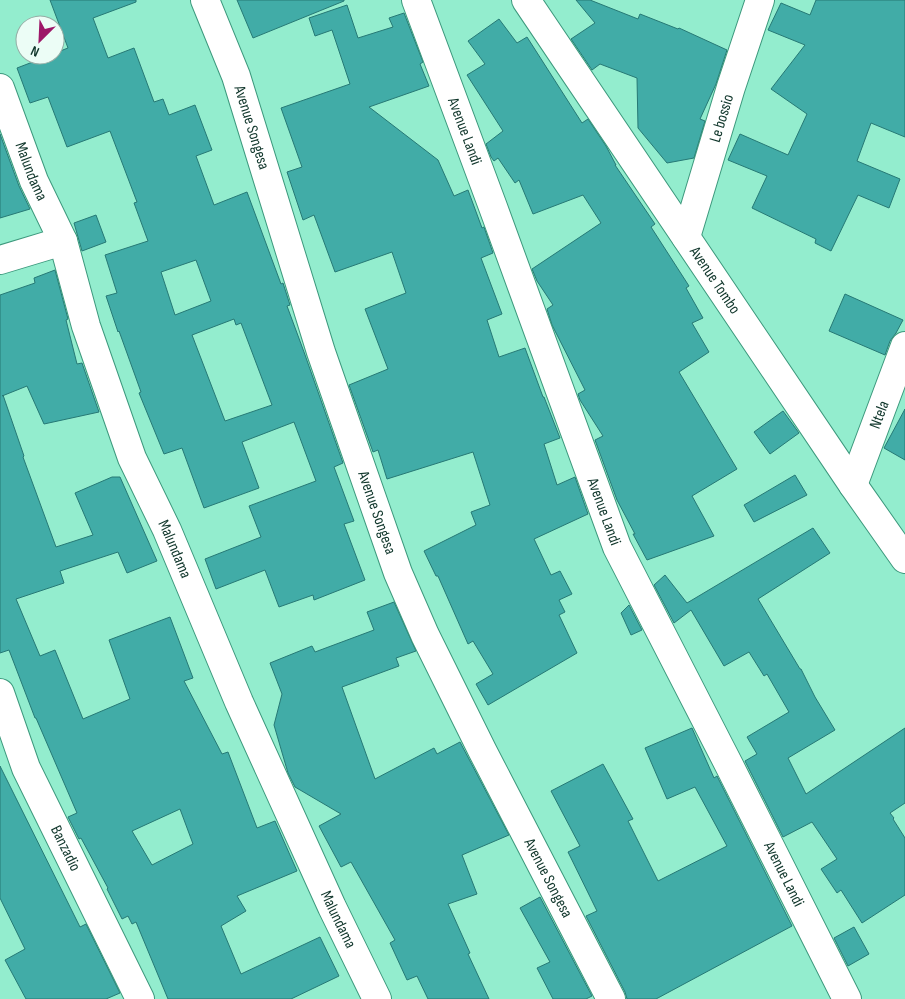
<svg xmlns="http://www.w3.org/2000/svg" width="905" height="999" viewBox="0 0 905 999" font-family="'Sofia Sans Condensed',sans-serif">
<rect width="100%" height="100%" fill="#93edce"/>
<g fill="#41aca7" stroke="#267975" fill-rule="evenodd">
<path d="M50 0H136V2L93 18 108 58 134 48 154 102 163 99 169 115 195 105 212 150 196 156 214 205 247 192 281 284 283 283 290 305 287 306 304 352 343 463 334 467 354 521 344 524 365 580 314 600 313 595 279 607 265 570 216 589 205 559 261 537 249 506 316 481 294 422 242 442 259 488 204 508 182 448 164 454 139 393 141 392 119 331 118 332 106 296 117 293 105 255 148 241 134 203 137 202 110 131 67 147 48 97 30 103 17 68 51 55H55V53L68 48ZM196 260 211 301 175 315 161 272ZM234 319 236 325 241 323 272 405 225 421 192 335Z"/>
<path d="M237 0H344V1L253 38Z"/>
<path d="M576 0H590L638 19 640 14 678 29 679 28 727 50 716 84 700 119 705 121 694 158 667 163 638 128 637 78 600 64 592 70 571 39 595 23Z"/>
<path d="M816 0H905V137L871 123 857 161 900 179 889 208 858 195 831 251 815 243 816 239 752 208 767 176 728 160 740 134 788 155 807 114 771 89 805 45 768 30 781 3 810 15Z"/>
<path d="M347 5 358 38 393 27 389 18 404 13 423 62 420 64 429 86 369 107 438 160 454 196 468 190 482 228 484 227 493 253 481 258 502 314 487 320 499 357 525 348 543 397H544L560 438 544 444 557 485 575 477 588 514 534 539 551 575 560 571 572 594 559 600 565 612 559 615 577 653 488 705 476 684 493 674 473 641 468 644 438 576H436L424 551 476 525 471 512 490 505 473 452 387 479 378 450 373 452 349 385 388 369 365 309 406 293 392 252 335 272 314 215 303 220 287 172 302 167 281 108 350 84 332 30 315 36 309 18Z"/>
<path d="M499 19 517 43 527 37 582 123 588 119 606 146 616 165H615L655 224 651 227 689 286 686 288 703 318 692 323 709 352 679 372 737 469 692 496 714 536 647 560 633 534H635L617 500 595 440 603 436 580 400 578 394 585 390 552 325 547 309 553 305 537 281 532 269 601 223 583 195 533 214 519 180 515 183 498 158 494 161 491 157 486 144 503 131 467 75 485 64 468 41Z"/>
<path d="M0 134 19 186 30 209 0 218Z"/>
<path d="M96 215 106 242 82 251 74 223Z"/>
<path d="M55 270 68 319 66 320 77 364 82 363 99 412 44 424 27 386 2 396 3 395 24 456 23 457 56 547 93 535 75 493 112 477H120L157 561 127 573 118 552 60 571 64 583 16 599 40 656 55 650 83 719 130 699 109 640 170 617 193 678 184 681 222 754 228 752 257 828 275 821 297 871 237 896 246 911 221 926 241 974 320 937 339 976 291 999H168L136 922 132 924 128 916 122 919 107 889 108 888 81 838 79 839 68 817 77 813 36 718H35L9 650 0 653V295L35 283 34 278ZM180 809 193 844 152 865 132 831Z"/>
<path d="M845 294 903 320 896 333 890 341 885 355 829 331Z"/>
<path d="M905 409V460L884 448Z"/>
<path d="M783 411 799 433 770 454 754 432Z"/>
<path d="M795 475 807 495 754 522 744 505Z"/>
<path d="M813 528 830 553 758 599 800 669H801L815 697 835 730 788 758 806 794 905 728V803L890 813 894 818 893 819 905 838V895L862 923 841 890 837 893 821 869 837 859 812 822 783 837 745 761 757 754 747 737 789 712 767 674 764 676 749 652 724 666 691 610 674 623 654 585 665 575 687 603Z"/>
<path d="M394 602 416 651 396 658 399 666 342 687 375 779 434 748 437 754 460 742 509 835 462 855 477 894 448 904 470 953 468 954 489 999H428L417 976 407 980 390 943 395 940 351 862 341 867 319 826 341 814 295 787 288 773 274 725 282 694 270 663 312 646 315 652 374 630 367 612Z"/>
<path d="M629 605 642 630 631 635 621 613Z"/>
<path d="M692 728 714 778 717 776 792 926 656 999H627L625 992 586 916 597 911 568 852 580 846 551 791 603 764 633 819 628 821 658 881 727 846 695 787 667 799 645 748Z"/>
<path d="M0 766 80 927 86 924 120 993 106 999H26L5 960 25 949 0 898Z"/>
<path d="M540 897 592 996 586 999H553L537 968 550 962 520 908Z"/>
<path d="M854 927 869 954 848 966 834 938Z"/>
</g>
<g fill="none" stroke-linecap="round" stroke-linejoin="round">
<defs>
<g id="street">
<path id="s1" d="M205 0 236 76 321 352 398 573 425 635 482 750 611 999"/>
<path id="s2" d="M416 0 493 207 617 547 730 767 847 999"/>
<path id="s3" d="M526 0 853 485 905 559"/>
<path id="s4" d="M0 88 34 181 63 241 86 326 132 458 167 530 239 702 332 907 377 999"/>
<path id="s5" d="M686 237 731 87 760 0"/>
<path d="M0 260 63 241"/>
<path id="s6" d="M853 485 905 346"/>
<path id="s7" d="M0 693 26 768 140 999"/>
</g>
</defs>
<use href="#street" stroke="#3d997d" stroke-width="30"/>
<use href="#street" stroke="#fff" stroke-width="28"/>
</g>
<g text-anchor="middle" dominant-baseline="central" stroke-width="5" stroke-linejoin="round" paint-order="stroke">
<g font-size="16" fill="#10362b" stroke="#ecfdf6">
<text stroke="none"><textPath href="#s5" startOffset="124">Le bossio</textPath></text>
<text stroke="none"><textPath href="#s1" startOffset="136">Avenue Songesa</textPath></text>
<text stroke="none"><textPath href="#s2" startOffset="140">Avenue Landi</textPath></text>
<text stroke="none"><textPath href="#s4" startOffset="89">Malundama</textPath></text>
<text stroke="none"><textPath href="#s3" startOffset="338">Avenue Tombo</textPath></text>
<text stroke="none"><textPath href="#s6" startOffset="75">Ntela</textPath></text>
<text stroke="none"><textPath href="#s2" startOffset="545">Avenue Landi</textPath></text>
<text stroke="none"><textPath href="#s1" startOffset="541">Avenue Songesa</textPath></text>
<text stroke="none"><textPath href="#s4" startOffset="494">Malundama</textPath></text>
<text stroke="none"><textPath href="#s7" startOffset="169">Banzadio</textPath></text>
<text stroke="none"><textPath href="#s2" startOffset="950">Avenue Landi</textPath></text>
<text stroke="none"><textPath href="#s1" startOffset="945">Avenue Songesa</textPath></text>
<text stroke="none"><textPath href="#s4" startOffset="899">Malundama</textPath></text>
</g>
</g>
<g transform="translate(40 40) rotate(204)"><circle r="24" fill="#ecfdf6" stroke="#94ada5"/>
<path d="M0-4L9 19L0 12L-9 19Z" fill="#9d1768"/>
<text y="-8" font-size="14" font-weight="bold" text-anchor="middle" fill="#10362b">N</text>
</g>
</svg>
